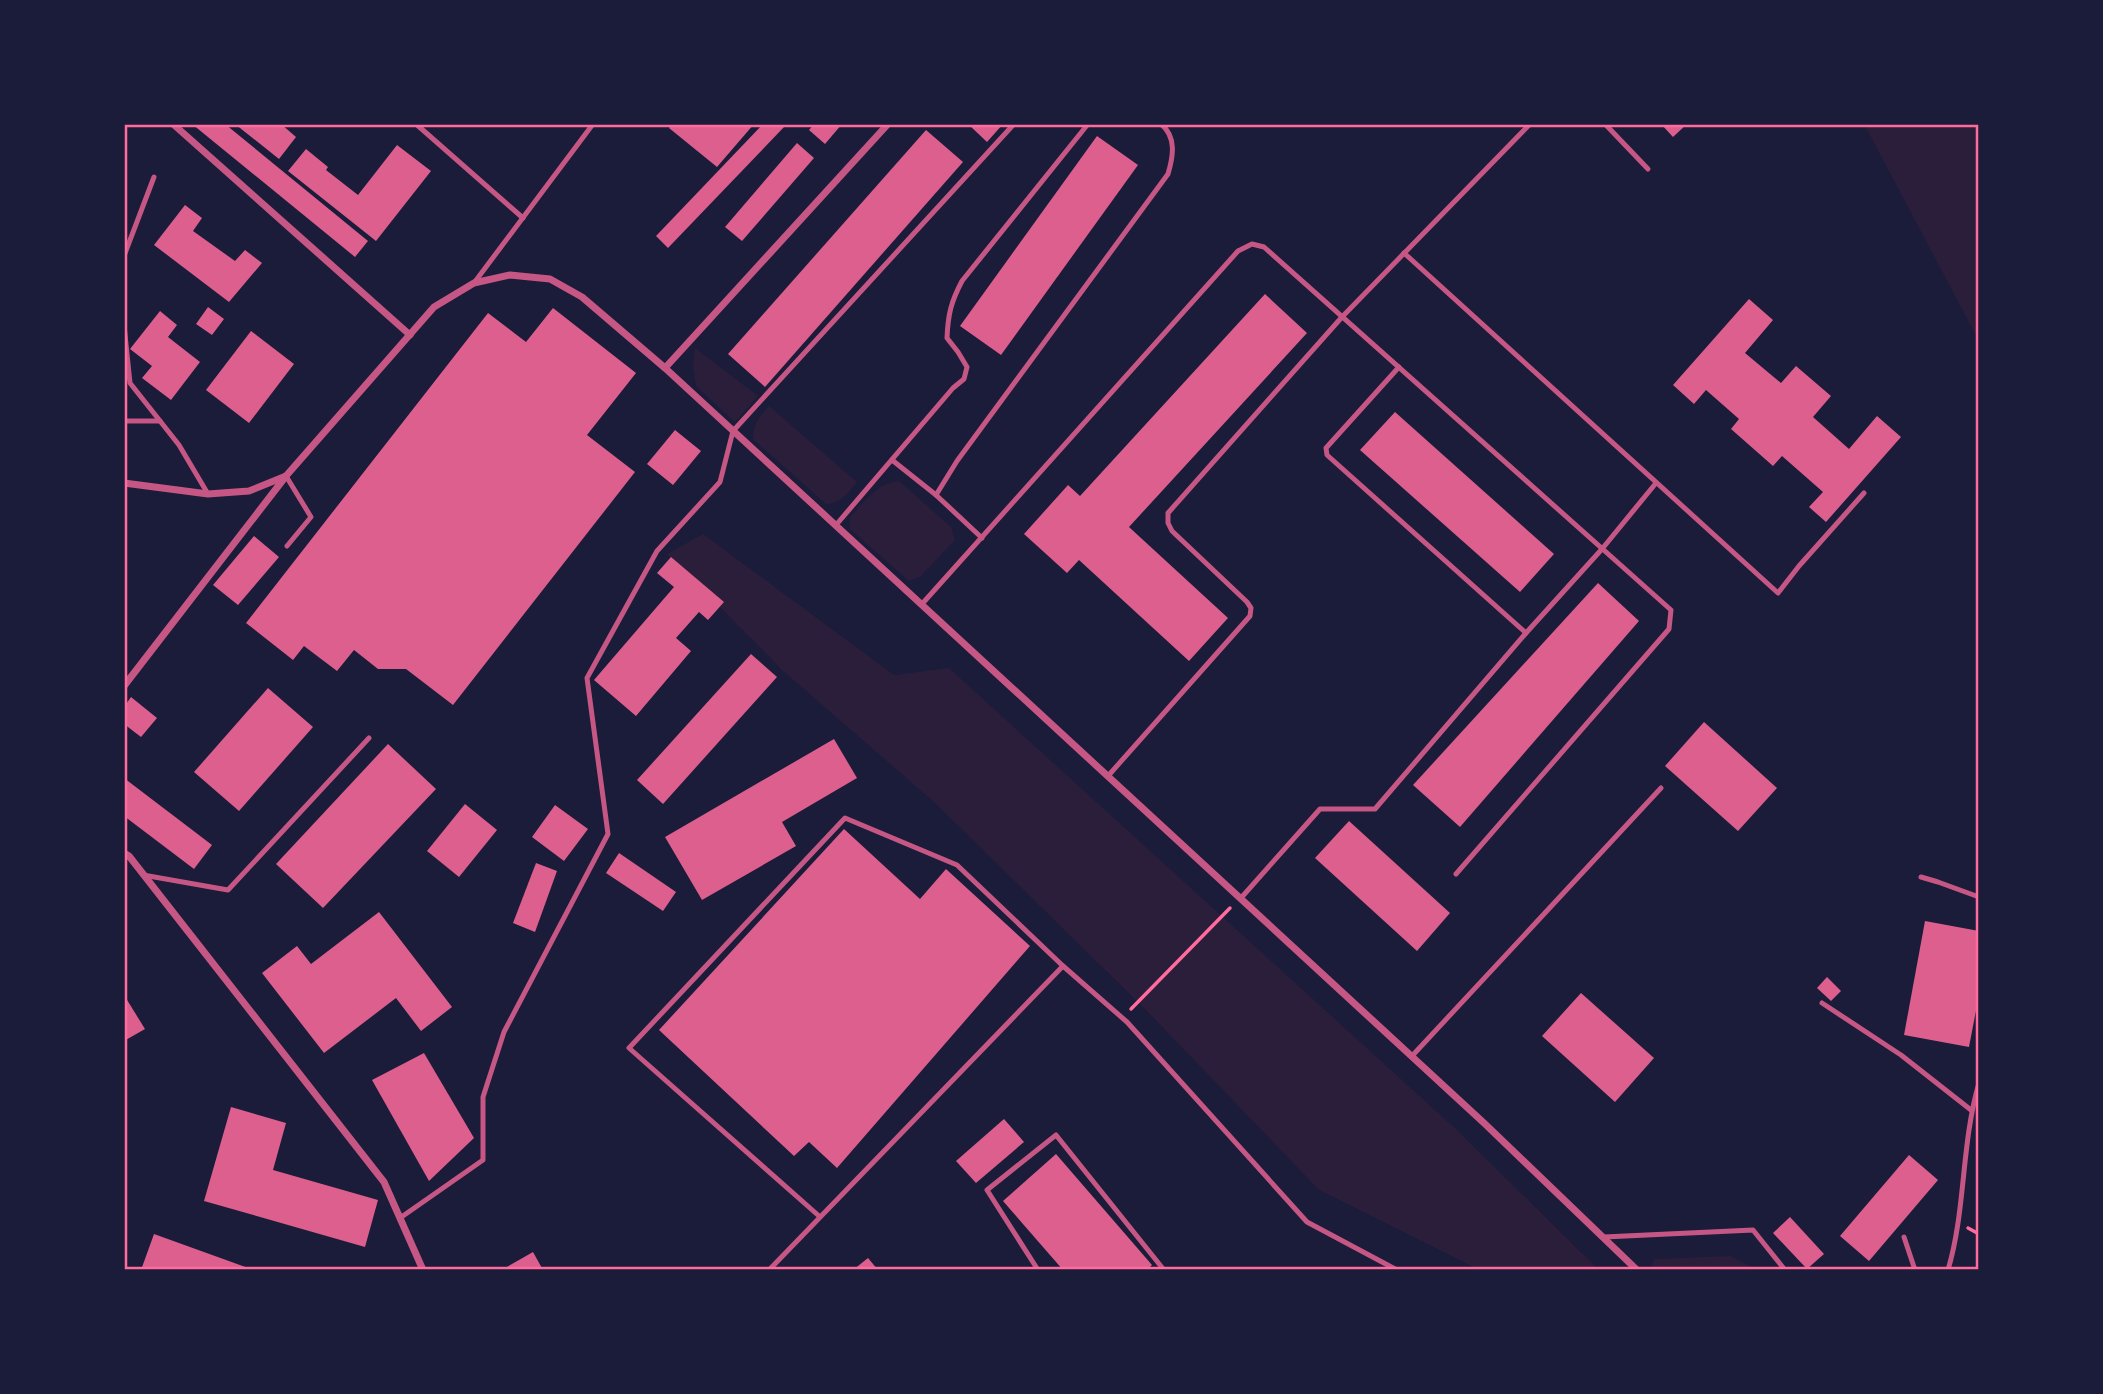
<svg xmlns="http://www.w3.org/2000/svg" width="2103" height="1394" viewBox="0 0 2103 1394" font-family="Overpass,sans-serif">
<rect width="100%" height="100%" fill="#1b1b3a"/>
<g fill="#2a1e3b">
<path d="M1864 124H1979V341Z"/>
<path d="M695 348 758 396 735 422 696 386 693 366Z"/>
<path d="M769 406 857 482C848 493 842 503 826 504L753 439C753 424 759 417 769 406Z"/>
<path d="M899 481 951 527 955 540 920 577 909 581 850 529V517C864 502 877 483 899 481Z"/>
<path d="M703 534 894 675 949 668 1457 1130 1599 1270H1480L1319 1190 1145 1009 934 802 783 671 667 554Z"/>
<path d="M1731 1256 1750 1266 1752 1270H1654L1651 1267 1654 1259Z"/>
</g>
<g fill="#dd5f8e">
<path d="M192 124H225L368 241 355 257Z"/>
<path d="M235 124H281L296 137 279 159Z"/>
<path d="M672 124H754L717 167 669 128Z"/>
<path d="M763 124H783L785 126 668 248 656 236Z"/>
<path d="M814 124H842L825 144 809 130Z"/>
<path d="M968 124H1003L987 142Z"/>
<path d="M1661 124H1687L1673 137Z"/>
<path d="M926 130 963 162 765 387 728 354Z"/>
<path d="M1097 136 1138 165 1001 355 960 326Z"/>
<path d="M797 143 814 158 742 241 725 227Z"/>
<path d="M397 145 431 171 376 241 288 171 306 149 328 167 326 170 358 195Z"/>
<path d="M185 205 202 218 193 231 235 261 245 250 262 263 229 302 154 245Z"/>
<path d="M1265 294 1307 333 1129 527 1228 618 1189 661 1079 560 1067 573 1024 534 1068 485 1080 496Z"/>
<path d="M1749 299 1773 320 1745 353 1781 383 1796 366 1831 396 1813 417 1849 449 1877 416 1901 437 1826 522 1809 507 1823 492 1782 456 1773 466 1731 429 1739 419 1706 390 1694 404 1673 385Z"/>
<path d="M208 307 224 319 212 335 196 324Z"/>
<path d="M553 308 636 373 587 435 635 472 453 705 406 669H378L354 650 337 671 304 646 293 660 246 623 488 313 526 342Z"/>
<path d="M160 311 177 325 168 337 200 362 171 400 142 378 152 366 130 349Z"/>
<path d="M251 331 294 364 249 423 206 390Z"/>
<path d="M1395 412 1554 554 1520 592 1360 450Z"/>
<path d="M675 430 701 451 673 485 647 464Z"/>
<path d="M254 536 279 557 238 605 213 585Z"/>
<path d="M671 557 724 602 708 620 699 612 676 638 691 651 636 716 594 680 674 587 657 573Z"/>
<path d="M1598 583 1639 621 1460 827 1413 785Z"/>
<path d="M751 654 777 677 663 804 637 780Z"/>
<path d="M268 688 313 727 239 811 194 772Z"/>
<path d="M131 697 157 718 141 737 124 724V707Z"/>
<path d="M1704 722 1777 788 1738 831 1665 766Z"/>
<path d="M834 739 857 778 782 822 796 846 702 900 665 837Z"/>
<path d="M388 744 436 789 323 908 276 864Z"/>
<path d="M124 778 212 845 194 869 124 816Z"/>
<path d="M465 804 497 830 459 877 427 851Z"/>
<path d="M555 805 588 829 564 861 532 837Z"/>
<path d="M1349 821 1450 913 1417 951 1315 858Z"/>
<path d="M844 829 920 899 946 869 1030 946 837 1168 809 1142 794 1156 659 1030Z"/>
<path d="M619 853 676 892 663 911 606 873Z"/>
<path d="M536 863 557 871 535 932 513 923Z"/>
<path d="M379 912 452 1007 421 1031 396 998 324 1053 262 973 297 946 311 964Z"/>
<path d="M1925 921 1979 931V995L1969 1047 1904 1035Z"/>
<path d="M1827 977 1841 991 1831 1001 1817 988Z"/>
<path d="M1581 993 1654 1058 1615 1102 1542 1036Z"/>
<path d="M124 995 145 1029 124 1041Z"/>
<path d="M424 1053 474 1138 429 1181 372 1080Z"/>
<path d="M231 1107 286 1123 273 1170 378 1200 365 1247 204 1201Z"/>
<path d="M1004 1119 1024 1142 976 1183 956 1161Z"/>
<path d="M1056 1154 1152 1265 1147 1270H1063L1003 1201Z"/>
<path d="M1909 1155 1938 1180 1869 1261 1840 1236Z"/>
<path d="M1790 1217 1824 1254 1807 1269 1773 1233Z"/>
<path d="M154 1234 251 1269V1270H141Z"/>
<path d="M533 1252 543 1270H506L505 1268Z"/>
<path d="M868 1258 878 1270H853Z"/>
</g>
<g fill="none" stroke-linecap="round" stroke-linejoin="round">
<g stroke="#ff6b9d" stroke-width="3.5">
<path d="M1131 1009 1230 908"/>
<path d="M1968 1228 1979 1234"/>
</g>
<g stroke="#c65784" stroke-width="5">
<path d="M416 124 523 218"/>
<path d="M1605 124 1648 169"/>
<path d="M1404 253 1778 593 1799 566 1864 493"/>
<path d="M124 256 154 177"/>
<path d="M474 283 593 124"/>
<path d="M124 325 130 383 179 445 208 494"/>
<path d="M1399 367 1326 448 1327 455 1526 633"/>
<path d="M124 421H160"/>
<path d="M892 460 936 495 982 538"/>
<path d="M286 476 311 517 287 546"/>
<path d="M936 495 957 461 1168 174C1173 157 1177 137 1161 124"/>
<path d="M836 525 953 388 964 379 967 367 958 352 947 338C948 314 951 302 962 281L1088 124"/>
<path d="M922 604 1238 251 1252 244 1264 247 1671 610 1669 629 1456 874"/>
<path d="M1108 776 1250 616 1251 608 1247 602 1172 531 1168 523V513L1342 317 1530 124"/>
<path d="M143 875 228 890 369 738"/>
<path d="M1921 877 1938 882 1979 897"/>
<path d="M1241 898 1320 809H1375L1526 633 1602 549 1656 483"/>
<path d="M1822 1003 1901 1055 1971 1110"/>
<path d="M1412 1056 1661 788"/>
<path d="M819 1216 629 1048 845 818 957 865 1063 966"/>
<path d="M400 1218 483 1160V1097L504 1032 608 834 587 678 657 551 720 482 733 431 1014 124"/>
<path d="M1604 1237 1753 1230 1785 1270"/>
<path d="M1904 1237 1915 1270"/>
<path d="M769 1270 1063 966 1127 1022 1307 1222 1397 1270"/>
<path d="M1038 1270 987 1190 1056 1135 1164 1270"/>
<path d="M1948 1270C1966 1209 1961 1144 1979 1083"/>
</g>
<g stroke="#c65784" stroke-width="7">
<path d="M173 124 410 335"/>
<path d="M665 368 888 124"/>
<path d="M124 483 208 494 249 491 286 476"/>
<path d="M124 686 286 476 434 307 474 283 510 275 550 279 582 297 665 368 1484 1123 1637 1270"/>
<path d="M124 853 129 856 384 1182 423 1270"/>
</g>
</g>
<rect width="2103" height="1394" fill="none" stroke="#1b1b3a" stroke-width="252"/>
<rect x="126" y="126" width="1851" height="1142" fill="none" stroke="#ff6b9d" stroke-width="2.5"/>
</svg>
